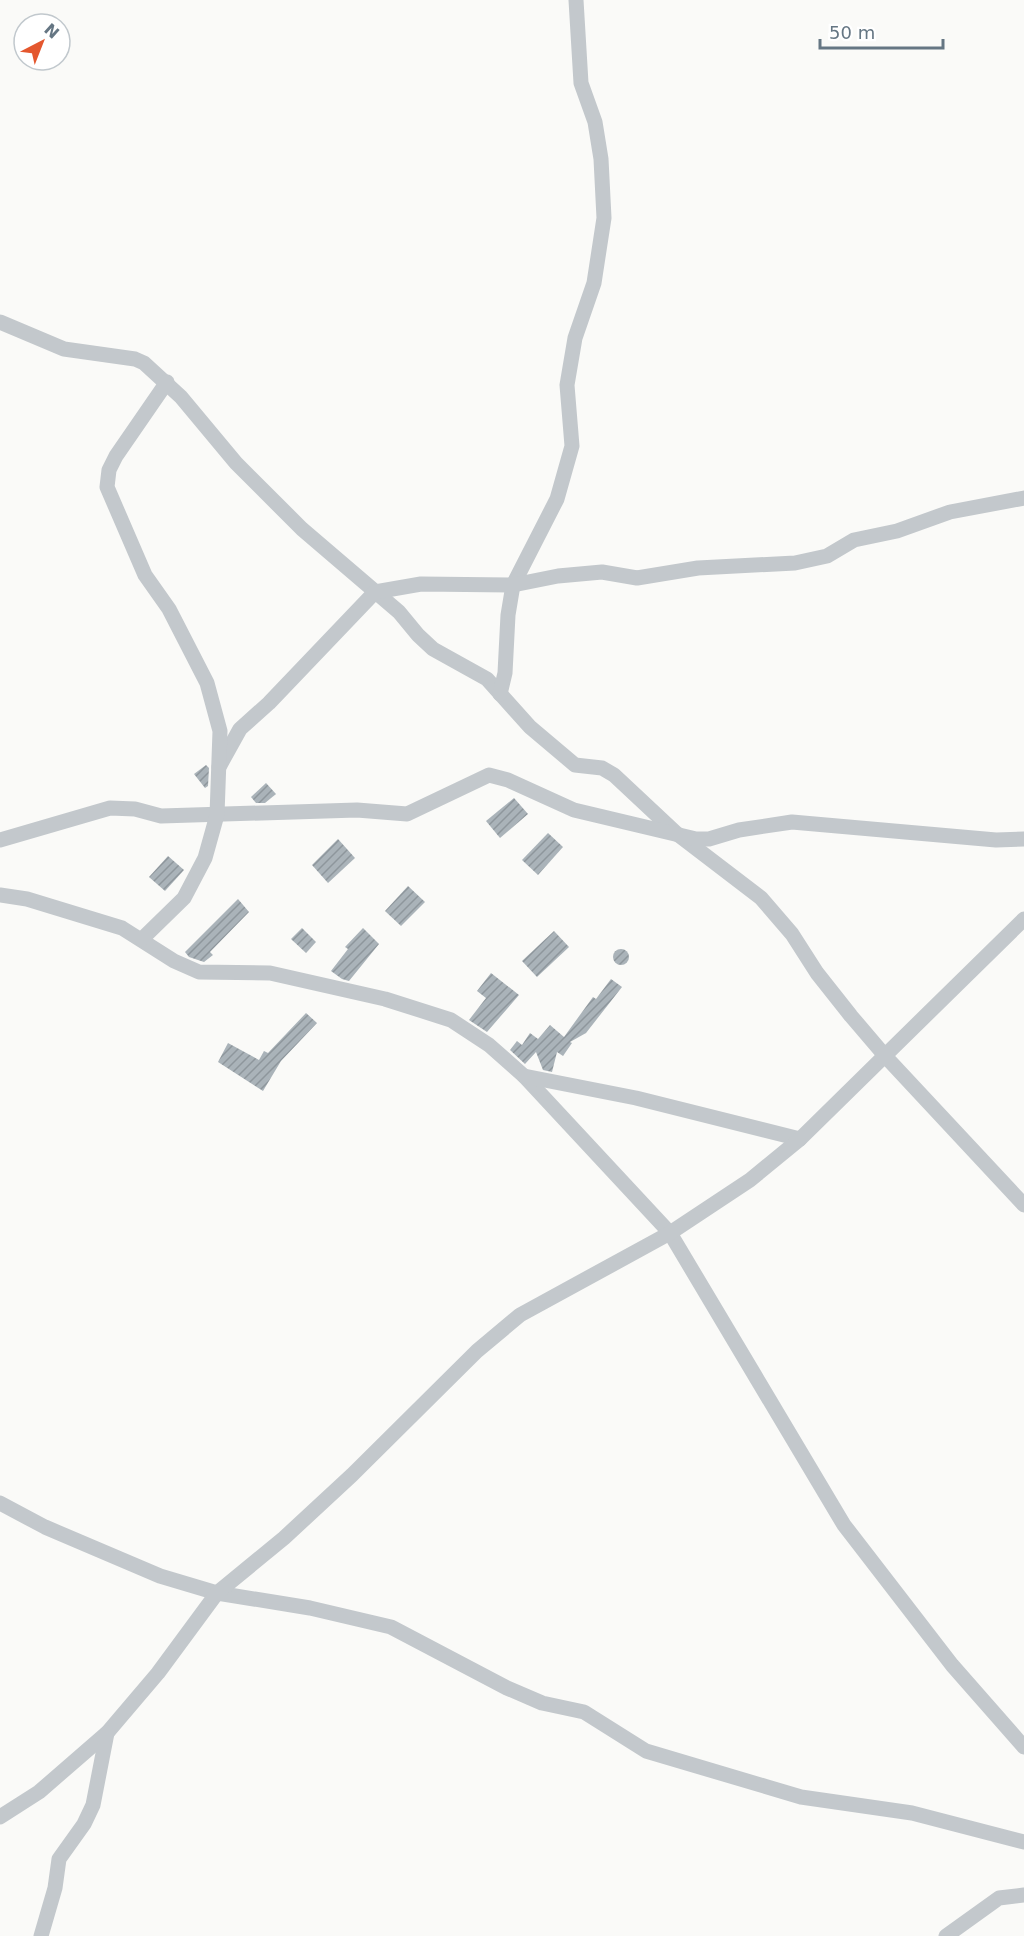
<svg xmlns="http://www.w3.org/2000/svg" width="1024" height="1936" viewBox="0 0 1024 1936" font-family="'DejaVu Sans',sans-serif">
<defs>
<pattern id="building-hatch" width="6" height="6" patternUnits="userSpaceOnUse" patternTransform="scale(1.5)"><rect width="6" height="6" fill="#aab3b9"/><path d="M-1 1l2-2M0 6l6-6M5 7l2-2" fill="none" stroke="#8e969c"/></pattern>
</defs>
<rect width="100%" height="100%" fill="#fafaf8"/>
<g fill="url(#building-hatch)">
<path d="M206 765 209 768 208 786 205 788 194 774Z"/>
<path d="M266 783 276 794 265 803H256L251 797Z"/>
<path d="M514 798 528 814 500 838 486 821Z"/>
<path d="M548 833 563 847 538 875 522 860Z"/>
<path d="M338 839 355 858 328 883 312 865Z"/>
<path d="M168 856 184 870 165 891 149 877Z"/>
<path d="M408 886 425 902 401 926 385 911Z"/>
<path d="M238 899 249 912 210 952 213 955 204 962 189 957 185 952Z"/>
<path d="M302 928 316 942 306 953 291 939Z"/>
<path d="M363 928 379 944 349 981 342 979 331 971 348 949 345 947Z"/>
<path d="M554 931 569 947 537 977 522 961Z"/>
<circle cx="621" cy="957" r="8"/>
<path d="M491 973 519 995 487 1032 469 1020 486 998 477 991Z"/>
<path d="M611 979 622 987 586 1033 570 1042 572 1043 563 1056 557 1052 552 1072 543 1070 536 1052 525 1064 510 1050 517 1041 522 1045 530 1033 538 1039 550 1025 564 1037 593 997 596 999Z"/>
<path d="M306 1013 317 1023 281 1061 263 1091 218 1062 228 1043 259 1060 264 1051 268 1053Z"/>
</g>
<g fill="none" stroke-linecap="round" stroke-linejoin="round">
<g stroke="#c3c8cc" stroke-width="15">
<path d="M0 322 64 349 135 359 144 363 181 397 236 463 302 529 399 612 418 635 433 649 487 679 530 727 575 765 602 768 614 775 676 833 761 898 792 934 817 973 851 1016 886 1057 1024 1205"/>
<path d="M500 694 505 673 508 615 513 585 557 499 572 446 567 385 575 338 594 283 604 218 601 159 595 122 581 83 576 0"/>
<path d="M219 767 240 729 269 703 375 592 421 584 513 585 558 576 602 572 637 578 698 568 795 563 827 556 854 540 897 531 950 512 1024 498"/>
<path d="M0 840 110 808 135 809 161 816 357 810 407 814 489 775 508 780 574 810 696 839H709L739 830 792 822 996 840 1024 839"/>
<path d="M0 895 27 899 122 928 174 961 199 972 270 973 385 999 451 1020 489 1045 524 1076 670 1233 844 1525 952 1665 1024 1747"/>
<path d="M142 939 184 898 205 858 217 815 220 731 207 683 169 609 145 575 107 487 109 470 116 456 167 382"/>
<path d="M524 1076 636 1098 800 1139"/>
<path d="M0 1503 45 1527 160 1576 217 1593 310 1608 391 1627 507 1688 542 1703 584 1712 646 1751 801 1797 912 1813 1024 1842"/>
<path d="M0 1817 39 1792 107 1733 158 1673 217 1593 284 1538 352 1475 477 1351 520 1315 670 1233 750 1180 800 1139 1024 919"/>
<path d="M41 1936 55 1888 59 1859 84 1824 93 1805 107 1733"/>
<path d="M946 1936 999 1898 1024 1895"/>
</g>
</g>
<g transform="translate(42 42) rotate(42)"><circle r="28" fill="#ffffff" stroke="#c1c8cd" stroke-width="1.5"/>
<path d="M0-4.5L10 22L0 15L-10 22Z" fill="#e4572e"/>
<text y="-9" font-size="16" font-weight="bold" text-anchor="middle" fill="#657683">N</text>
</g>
<path d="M820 39v9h123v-9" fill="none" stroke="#657683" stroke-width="3"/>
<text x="829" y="39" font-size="18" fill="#657683" stroke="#ffffff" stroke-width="4.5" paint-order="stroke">50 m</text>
</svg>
